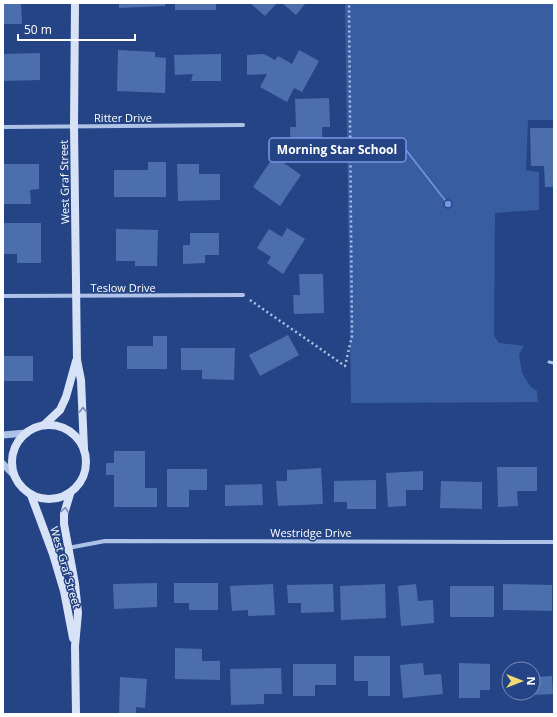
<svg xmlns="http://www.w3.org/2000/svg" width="557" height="717" viewBox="0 0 557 717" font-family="'Open Sans',sans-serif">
<rect width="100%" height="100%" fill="#254485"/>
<path fill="#395da1" d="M345 3H554V120H528L526 170 539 172V210L495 213 494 336 499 343 524 346 519 354 522 373 530 386 537 391 538 402 351 403Z"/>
<g fill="#4d6eac">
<path d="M3 3H21L22 24H3Z"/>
<path d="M119 3H165V6L119 8Z"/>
<rect x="175" y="3" width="41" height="7"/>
<path d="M252 3H277L265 16 251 4Z"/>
<path d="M282 3H306L296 15Z"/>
<path d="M118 50 155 52V57L166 58 165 93 117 91Z"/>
<path d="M299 50 319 61 302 92 294 88 287 102 260 87 267 74 247 75V55L264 54 275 60 278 56 292 64Z"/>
<path d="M40 53V80L3 81V54Z"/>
<path d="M221 54V81H191L193 74 175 75 174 55Z"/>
<path d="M329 98 330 127H322L323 160 291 161 290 127H296L295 99Z"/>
<path d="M530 128H554V187H545L544 166H531Z"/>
<path d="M274 156 301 175 280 206 253 187Z"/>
<path d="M148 162H166V197H114V170H148Z"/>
<path d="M3 164H39V189L30 190 31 204H3Z"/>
<path d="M177 164H199V174H220V200L178 201Z"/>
<path d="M3 223H41V263H17V254H3Z"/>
<path d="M287 228 305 239 283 274 267 263 271 257 257 248 269 229 282 237Z"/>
<path d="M116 229 158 230 157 266H135V261H116Z"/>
<path d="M190 233H219V255H205V263L183 264V245H190Z"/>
<path d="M299 274H323L324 313 294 314 293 295H300Z"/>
<path d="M288 335 299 355 260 376 249 355Z"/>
<path d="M153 336H167V369H127V346H153Z"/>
<path d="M181 348H235L234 380 202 379V370H181Z"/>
<rect x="3" y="356" width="30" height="25"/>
<path d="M114 451H145V488H157V507H114V475H106V463H114Z"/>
<path d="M497 467H537V491H517L518 506 498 507Z"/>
<path d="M321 468 323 504 278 506 276 481H287V470Z"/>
<path d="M167 469H207V490H189V507H167Z"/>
<path d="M423 471V490H406V506L388 507 386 473Z"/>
<path d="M376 480V509H347V502H334V481Z"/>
<path d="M441 481 482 482V509L440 508Z"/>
<path d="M262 484 263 505 225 506V485Z"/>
<path d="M157 583V607L114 609 113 584Z"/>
<path d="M174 583H218V610H189V603H174Z"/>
<path d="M273 584 275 615 248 616V610L232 611 230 586Z"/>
<path d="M333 584 334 612 301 613V603H288L287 585Z"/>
<path d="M385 584 386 618 341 620 340 586Z"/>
<path d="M416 584 418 601 433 600 434 623 401 626 398 586Z"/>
<path d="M503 584 552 585V611L503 610Z"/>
<rect x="450" y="586" width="44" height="31"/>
<path d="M175 648 202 649V661H220V680L175 679Z"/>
<path d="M354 656H390V696H368V681H354Z"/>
<path d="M423 663 424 675 441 674 443 694 403 698 400 665Z"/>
<path d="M459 663 490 664V690H480V698H459Z"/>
<path d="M293 664H336V685H315V696H293Z"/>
<path d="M532 666V669H512V667Z"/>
<path d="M281 668 282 694H264V704L231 705 230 669Z"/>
<path d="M552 676 553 694 513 696V693H533V677Z"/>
<path d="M120 677 147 679 145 708 136 707V714H119Z"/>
</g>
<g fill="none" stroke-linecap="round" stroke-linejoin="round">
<path stroke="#aec2e8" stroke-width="2.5" stroke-dasharray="2 3" stroke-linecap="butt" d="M250 300 345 366 352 336 349 3"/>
<path stroke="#aec2e8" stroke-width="3" d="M549 362 554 363"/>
<g stroke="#aec2e8" stroke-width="4">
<path d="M3 127 243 125"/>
<path d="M3 296 243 295"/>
<path d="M68 548 105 541 554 542"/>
</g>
<g stroke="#aec2e8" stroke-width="7">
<path d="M3 435 26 433"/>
<path d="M3 464 13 474"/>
</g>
<g stroke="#d8e2f7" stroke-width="8">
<path d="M75 3 74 126 77 360 81 380 84 449"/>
<circle cx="49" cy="462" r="37"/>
<path d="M44 425 60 410 66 397 76 361"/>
<path d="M70 494 64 514V524L75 584 78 613 75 646 76 714"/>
<path d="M31 495 53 554 64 591 73 638"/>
</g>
</g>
<defs><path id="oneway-chevron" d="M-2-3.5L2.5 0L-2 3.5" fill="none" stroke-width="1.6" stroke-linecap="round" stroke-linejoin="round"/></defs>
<g stroke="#768bb8">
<use href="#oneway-chevron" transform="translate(83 410) rotate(-91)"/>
<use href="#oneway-chevron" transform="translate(65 510) rotate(-82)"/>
</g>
<g text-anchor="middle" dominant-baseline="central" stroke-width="3" stroke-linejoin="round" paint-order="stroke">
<g font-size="11" fill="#fff" stroke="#254485">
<text x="123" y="117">Ritter Drive</text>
<text transform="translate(64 182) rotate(-91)">West Graf Street</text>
<text x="123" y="287">Teslow Drive</text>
<text x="311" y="532">Westridge Drive</text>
<text transform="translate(66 567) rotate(74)">West Graf Street</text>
</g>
</g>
<path fill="none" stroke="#7795e8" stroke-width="1.5" d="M448 204L406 150"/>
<circle fill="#7795e8" stroke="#254485" stroke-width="1.5" cx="448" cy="204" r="4"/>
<rect fill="#254485" stroke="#7795e8" stroke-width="1.5" x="269" y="138" width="137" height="24" rx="4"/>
<g font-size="12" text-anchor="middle" font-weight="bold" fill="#fff">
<text x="337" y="154">Morning Star School</text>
</g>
<rect width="557" height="717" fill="none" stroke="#ffffff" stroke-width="8"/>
<g transform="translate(521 681) rotate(90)"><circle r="19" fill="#254485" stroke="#7c8fb6"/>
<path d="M0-3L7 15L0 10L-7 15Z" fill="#f2da72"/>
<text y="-6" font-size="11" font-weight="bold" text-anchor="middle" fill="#ffffff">N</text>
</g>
<path d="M18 34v6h117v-6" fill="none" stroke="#ffffff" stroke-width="2"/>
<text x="24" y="34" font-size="12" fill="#ffffff" stroke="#254485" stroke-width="3" paint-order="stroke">50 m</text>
</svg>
